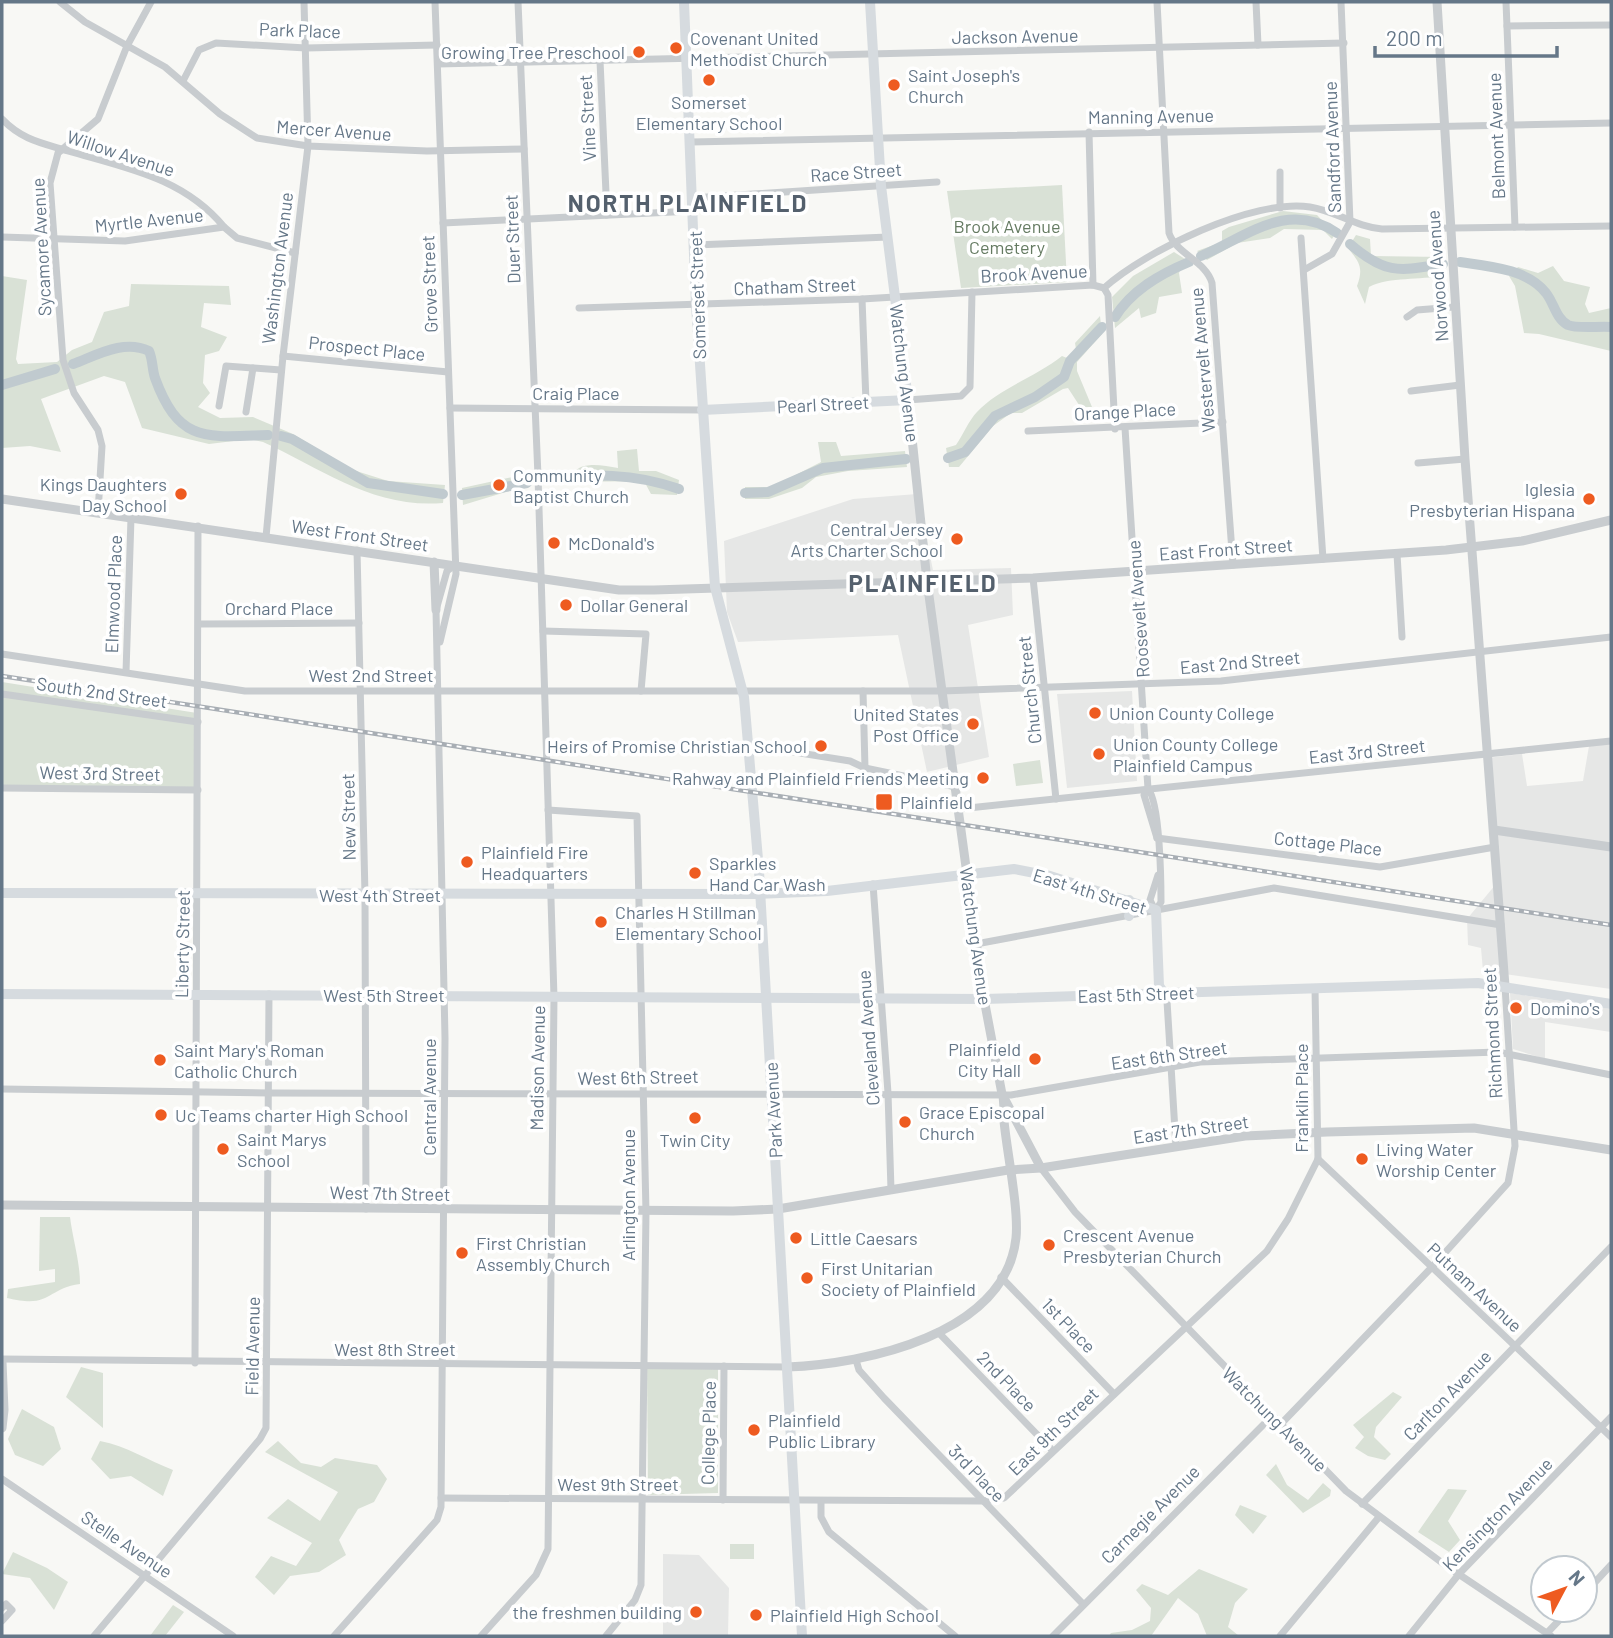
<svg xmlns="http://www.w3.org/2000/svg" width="1613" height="1638" viewBox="0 0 1613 1638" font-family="Barlow,sans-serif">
<rect width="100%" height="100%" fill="#f8f8f5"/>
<g fill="#e6e7e6">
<path d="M917 494 933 570 1011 568 1013 615 968 625 989 757 927 772 898 635 738 642 727 612 724 541 853 499Z"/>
<path d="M1132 691 1137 781 1067 788 1057 694Z"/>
<path d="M1611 743V989L1483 971 1481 948 1468 945 1467 919 1496 884 1487 758 1522 754 1527 786 1583 781 1589 746Z"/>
<path d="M1510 993 1611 1009V1032L1545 1022V1059L1513 1049Z"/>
<path d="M663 1554 699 1555 729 1588 728 1636H663Z"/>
</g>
<g fill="#d9e1d6">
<path d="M1062 185 1067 282 961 288 947 191Z"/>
<path d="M1283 211 1317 215 1335 234 1332 239 1323 230 1284 229 1270 238 1237 243 1207 260 1197 251 1222 242V231L1229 227Z"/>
<path d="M1356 235 1370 239 1371 256 1443 257 1444 275C1419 281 1391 276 1369 287L1365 304 1357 286C1364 267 1359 262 1348 248Z"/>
<path d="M1174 252 1185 259 1179 273 1182 293 1159 297 1156 313 1141 318 1139 308 1115 328 1112 297 1133 276Z"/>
<path d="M1553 266 1564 281 1590 287 1585 304 1589 313 1611 308V351L1539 334 1524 333 1515 286 1509 276 1518 267 1538 273Z"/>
<path d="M2 276 27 280 16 359 18 364 57 362 72 350 92 342 104 312 129 306 131 284 229 286 231 305 204 303 201 327 227 337 219 351 205 355 203 383 210 393 198 407 220 418 253 417 293 434 350 469 388 481 445 485 443 503C374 509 322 469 263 442L250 439 209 444 142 428 125 382 104 376 41 399 61 452 30 446 2 448Z"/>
<path d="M1100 316 1102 334 1077 362V371L1092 407 1081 408 1068 388 1063 389 1022 413H1011L993 426 959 467H949L946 448 956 445C963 435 969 420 977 412 999 388 1036 377 1062 356L1067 358 1076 349 1075 343Z"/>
<path d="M818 442H836L841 456 905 451 907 467 848 471 816 477 802 488 769 499H745V487H772L821 462Z"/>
<path d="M637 449 639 471H656L679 480 677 495 651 494 644 481 570 482C574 459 600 465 618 468L617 451Z"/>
<path d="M526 474 529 485 463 505 462 488Z"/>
<path d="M2 682 197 713 196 788H2Z"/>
<path d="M1040 760 1043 783 1016 786 1013 764Z"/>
<path d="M40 1217H70C73 1241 80 1261 80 1284 45 1289 52 1309 7 1298L8 1289 55 1282V1269L39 1271Z"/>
<path d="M81 1367 103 1373V1428L66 1397Z"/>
<path d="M647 1369H718V1493L648 1495Z"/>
<path d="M1393 1392 1402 1397 1376 1427 1374 1437 1391 1454 1385 1460 1368 1456 1355 1448 1364 1437 1353 1425Z"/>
<path d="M22 1409 54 1427 61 1449 43 1466 15 1455 8 1439Z"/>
<path d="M100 1441C127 1446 147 1460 173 1470L163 1496 131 1476 110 1479 91 1459Z"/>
<path d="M278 1441 301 1463 321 1467 335 1458 377 1465 387 1479 374 1502 358 1509 339 1540 346 1555 319 1572 290 1576 274 1595 255 1577 271 1556 296 1566 312 1543 267 1518 288 1499 320 1521 338 1492 265 1452Z"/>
<path d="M1276 1464 1287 1485 1308 1500 1323 1483 1331 1490 1330 1496 1303 1513 1266 1475Z"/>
<path d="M1448 1489 1467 1490 1448 1521 1460 1540 1449 1552 1418 1532Z"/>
<path d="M1240 1505 1267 1516 1253 1534 1235 1515Z"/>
<rect x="730" y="1544" width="24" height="15"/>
<path d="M13 1552 47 1568 68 1582 54 1610 30 1578 2 1574Z"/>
<path d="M1199 1569 1248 1589 1235 1603 1228 1627 1239 1636H1207L1198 1614 1178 1598 1151 1636H1109L1111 1633 1132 1630 1150 1621 1151 1608 1136 1590 1142 1584 1168 1595Z"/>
<path d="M173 1605 184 1612 165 1636H150Z"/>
</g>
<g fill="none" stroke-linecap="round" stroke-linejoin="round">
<g stroke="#c0cacf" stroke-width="10">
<path d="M1350 244C1386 275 1399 271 1443 264"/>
<path d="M1201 256C1246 237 1288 199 1337 233"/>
<path d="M1460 262C1488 266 1528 269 1546 293 1554 303 1556 319 1568 325 1577 329 1599 326 1611 327"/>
<path d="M1115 317C1132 290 1160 274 1189 262"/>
<path d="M73 364C97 355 124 339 149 351 153 360 152 369 155 378 179 444 207 437 268 435"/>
<path d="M2 385 55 369"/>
<path d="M281 436 292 439 368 483 443 494"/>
<path d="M948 458 965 452 995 416 1035 397 1064 377 1070 361 1102 327"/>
<path d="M544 480C591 473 634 473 679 489"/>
<path d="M745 493 768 492 823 468 906 459"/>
<path d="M462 495 527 483"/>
</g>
<g stroke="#c8cccf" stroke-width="7">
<path d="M60 2 85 22 165 67 220 114 257 138 308 146 427 151 524 149"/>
<path d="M435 2 456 574 440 642"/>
<path d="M1157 2 1169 233C1176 254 1206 261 1212 283L1233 565"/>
<path d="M1256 2 1258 45"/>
<path d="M1506 2 1515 227"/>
<path d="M1507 26 1611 25"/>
<path d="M600 61 607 215"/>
<path d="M438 64 1344 43"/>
<path d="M183 81 199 50 216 43 306 48 437 45"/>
<path d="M2 119C22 140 42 143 68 151 126 168 184 178 224 227"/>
<path d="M1089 132 1093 285"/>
<path d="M691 142 1611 123"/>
<path d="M693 198 937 182"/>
<path d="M1280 208V172"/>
<path d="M443 223 693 211"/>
<path d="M2 237 125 241 224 227 237 238 295 253"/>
<path d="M1301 238 1323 559"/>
<path d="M695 245 888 237"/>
<path d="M1304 270 1332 254 1350 222 1341 2"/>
<path d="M1104 288C1145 251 1254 198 1310 207 1336 211 1356 227 1382 229L1611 226"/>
<path d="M1104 288 1108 295 1115 429"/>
<path d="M862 299 866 402"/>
<path d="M579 308 862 299 1093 285 1104 288"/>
<path d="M1407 317 1417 310 1454 307"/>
<path d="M283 356 448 372"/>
<path d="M1411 391 1460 385"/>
<path d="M908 400 961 396 970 387 972 292"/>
<path d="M219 406 226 366 281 370"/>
<path d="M450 408 702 410"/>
<path d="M246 412 253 368"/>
<path d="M1125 428 1148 789 1144 795 1157 838"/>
<path d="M1028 431 1223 422"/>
<path d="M1418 463 1465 459"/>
<path d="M98 513 102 446 98 430 74 393 63 360 50 183 58 153 98 119 127 46 151 2"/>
<path d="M266 537 283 356 308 146 304 2"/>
<path d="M357 550 365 895 366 1209"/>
<path d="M1397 554 1402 637"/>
<path d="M1033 578 1056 799"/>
<path d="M199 624 359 623"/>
<path d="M543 631 646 634 641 691"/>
<path d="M2 654 245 691H942L1221 681 1611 637"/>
<path d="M126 672 131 518"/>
<path d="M863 691 865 768"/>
<path d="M2 694 198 722"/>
<path d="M749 745 850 761 865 768 956 787"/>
<path d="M2 788 198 790"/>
<path d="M1148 789C1160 802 1161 881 1161 902L1156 910"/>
<path d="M959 809 1611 741"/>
<path d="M548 810 637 816 646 1212 641 1585 635 1600 606 1636"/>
<path d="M1157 838 1380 867 1495 847"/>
<path d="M873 884 888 1093 891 1190"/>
<path d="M1155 910 1150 900 1158 875"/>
<path d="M976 944 1274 888 1501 925"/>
<path d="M1164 993 1167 1001 1176 1147"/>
<path d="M2 1089 270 1093 1011 1095 1200 1062 1498 1052 1611 1075"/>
<path d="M1002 1095 1004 1121"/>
<path d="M1318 1159 1611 1437"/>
<path d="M1041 1168 1075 1212 1346 1491 1445 1565 1551 1636"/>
<path d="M1001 1277 1114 1394"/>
<path d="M938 1332 1053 1451"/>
<path d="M2 1359 787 1367"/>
<path d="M856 1360 859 1370 884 1398 1082 1603"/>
<path d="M195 1363 198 526"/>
<path d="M1280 1425 1432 1267 1508 1183 1515 1146 1505 986"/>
<path d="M2 1479 233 1636"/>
<path d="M441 1498 982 1501 1004 1498 1267 1251 1288 1219 1318 1159 1315 988"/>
<path d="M723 1500 724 1366"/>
<path d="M821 1502V1517L829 1532 955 1636"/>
<path d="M1362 1504 1611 1247"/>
<path d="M1585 1593 1611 1565"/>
<path d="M2 1608 6 1604 12 1610 2 1621"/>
<path d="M1547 1633 1569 1610"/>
<path d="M94 1636 260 1439 266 1428 269 994"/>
<path d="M334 1636 437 1520 441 1507 445 1038 436 610 447 571 455 565"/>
<path d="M481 1636 536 1575 548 1549 554 997 538 476 518 2"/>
<path d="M1053 1636 1271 1417"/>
<path d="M1280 1636 1379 1517"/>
<path d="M1409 1636 1459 1574 1611 1417"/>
</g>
<g stroke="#c8cccf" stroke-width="9">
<path d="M1437 2 1465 459 1505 986"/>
<path d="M908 400 927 581 984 999 1002 1094 1041 1168"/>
<path d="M2 499 619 590H654L1033 578 1446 550 1522 541 1611 520"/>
<path d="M434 562 436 610"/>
<path d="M1494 830 1611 847"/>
<path d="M2 1205 733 1211 778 1209 1008 1170 1041 1168 1245 1136 1327 1132 1474 1128 1611 1150"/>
<path d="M2 1362 4 1410 2 1428"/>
<path d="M787 1367C865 1364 1005 1335 1016 1238 1019 1209 1007 1153 1004 1121"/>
</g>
<g stroke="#d6dbdf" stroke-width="10">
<path d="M684 2 696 305 715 587 744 697 759 871 802 1636"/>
<path d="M702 410 908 400 881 186 870 2"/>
<path d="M2 893 759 894 827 891 1014 869 1050 876 1156 910 1159 986 1164 993"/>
<path d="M1129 916 1132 907 1129 900"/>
<path d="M2 994 984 999 1478 983 1611 1004"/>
</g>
<defs>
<path id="rail" d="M2 676 1611 925"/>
</defs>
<use href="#rail" stroke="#a8aeb4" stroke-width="4.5"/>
<use href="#rail" stroke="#fff" stroke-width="2" stroke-dasharray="5" stroke-linecap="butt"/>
</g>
<g fill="#ee5b20" stroke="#fff" stroke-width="2.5">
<circle cx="676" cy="48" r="7"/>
<circle cx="639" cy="52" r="7"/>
<circle cx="709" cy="80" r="7"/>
<circle cx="894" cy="85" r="7"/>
<circle cx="499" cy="485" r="7"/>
<circle cx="181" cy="494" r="7"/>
<circle cx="1589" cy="499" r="7"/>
<circle cx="957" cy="539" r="7"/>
<circle cx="554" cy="543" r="7"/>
<circle cx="566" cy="605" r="7"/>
<circle cx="1095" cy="713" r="7"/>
<circle cx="973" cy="724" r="7"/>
<circle cx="821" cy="746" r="7"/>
<circle cx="1099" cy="754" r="7"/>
<circle cx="983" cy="778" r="7"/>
<rect x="875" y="793" width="18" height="18" rx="3.5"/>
<circle cx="467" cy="862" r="7"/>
<circle cx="695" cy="873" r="7"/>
<circle cx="601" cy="922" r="7"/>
<circle cx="1516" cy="1008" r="7"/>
<circle cx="1035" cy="1059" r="7"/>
<circle cx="160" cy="1060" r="7"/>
<circle cx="161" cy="1115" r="7"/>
<circle cx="695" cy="1118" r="7"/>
<circle cx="905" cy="1122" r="7"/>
<circle cx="223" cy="1149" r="7"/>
<circle cx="1362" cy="1159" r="7"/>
<circle cx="796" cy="1238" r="7"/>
<circle cx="1049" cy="1245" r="7"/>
<circle cx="462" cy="1253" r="7"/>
<circle cx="807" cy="1278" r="7"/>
<circle cx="754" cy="1430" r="7"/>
<circle cx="696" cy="1612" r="7"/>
<circle cx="756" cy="1615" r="7"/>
</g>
<g text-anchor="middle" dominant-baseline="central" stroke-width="7" stroke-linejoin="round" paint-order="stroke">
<g font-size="18" fill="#657788" stroke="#fff">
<text transform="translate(300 30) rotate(2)">Park Place</text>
<text transform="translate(1015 36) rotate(-1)">Jackson Avenue</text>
<text transform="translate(1151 116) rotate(-1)">Manning Avenue</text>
<text transform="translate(587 118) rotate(-93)">Vine Street</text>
<text transform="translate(334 130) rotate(4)">Mercer Avenue</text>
<text transform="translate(1496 136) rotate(-92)">Belmont Avenue</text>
<text transform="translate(1332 147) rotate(-92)">Sandford Avenue</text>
<text transform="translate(121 153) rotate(18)">Willow Avenue</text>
<text transform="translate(856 172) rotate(-4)">Race Street</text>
<text transform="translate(149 220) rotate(-6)">Myrtle Avenue</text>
<text transform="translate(512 239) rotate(-92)">Duer Street</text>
<text transform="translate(41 247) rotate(-93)">Sycamore Avenue</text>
<text transform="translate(277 268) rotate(-83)">Washington Avenue</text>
<text transform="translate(1034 273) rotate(-3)">Brook Avenue</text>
<text transform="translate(1437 276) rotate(-94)">Norwood Avenue</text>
<text transform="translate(429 284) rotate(-92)">Grove Street</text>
<text transform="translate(795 286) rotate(-2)">Chatham Street</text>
<text transform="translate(697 295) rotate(-92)">Somerset Street</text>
<text transform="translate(367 348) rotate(6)">Prospect Place</text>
<text transform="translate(1202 360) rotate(-95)">Westervelt Avenue</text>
<text transform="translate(905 373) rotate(83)">Watchung Avenue</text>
<text x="576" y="393">Craig Place</text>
<text transform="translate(823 404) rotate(-3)">Pearl Street</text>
<text transform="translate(1125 411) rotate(-3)">Orange Place</text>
<text transform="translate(360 535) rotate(8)">West Front Street</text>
<text transform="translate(1226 549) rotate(-4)">East Front Street</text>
<text transform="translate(113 594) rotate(-88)">Elmwood Place</text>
<text x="279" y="608">Orchard Place</text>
<text transform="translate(1138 609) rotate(-94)">Roosevelt Avenue</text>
<text transform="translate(1240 662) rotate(-5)">East 2nd Street</text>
<text x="371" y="675">West 2nd Street</text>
<text transform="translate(1029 690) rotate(-96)">Church Street</text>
<text transform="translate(102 692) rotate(8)">South 2nd Street</text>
<text transform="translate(1367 751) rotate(-6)">East 3rd Street</text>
<text transform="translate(100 773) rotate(1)">West 3rd Street</text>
<text transform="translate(348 817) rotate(-91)">New Street</text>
<text transform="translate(1328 843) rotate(6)">Cottage Place</text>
<text transform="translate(1090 891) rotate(17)">East 4th Street</text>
<text x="380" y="895">West 4th Street</text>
<text transform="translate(976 936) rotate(82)">Watchung Avenue</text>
<text transform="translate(182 944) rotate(-89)">Liberty Street</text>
<text transform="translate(1136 994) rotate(-2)">East 5th Street</text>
<text x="384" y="995">West 5th Street</text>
<text transform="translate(1492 1033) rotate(-93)">Richmond Street</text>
<text transform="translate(868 1038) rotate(-94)">Cleveland Avenue</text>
<text transform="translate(1169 1055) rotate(-8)">East 6th Street</text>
<text transform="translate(537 1068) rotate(-89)">Madison Avenue</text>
<text transform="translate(638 1077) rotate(-1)">West 6th Street</text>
<text transform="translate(429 1097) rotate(-90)">Central Avenue</text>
<text transform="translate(1301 1098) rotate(-90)">Franklin Place</text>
<text transform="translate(773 1110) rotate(-93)">Park Avenue</text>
<text transform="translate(1191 1129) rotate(-8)">East 7th Street</text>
<text transform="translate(390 1193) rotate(1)">West 7th Street</text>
<text transform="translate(628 1195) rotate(-90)">Arlington Avenue</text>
<text transform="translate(1475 1287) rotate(43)">Putnam Avenue</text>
<text transform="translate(1069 1325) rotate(46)">1st Place</text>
<text transform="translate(252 1346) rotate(-89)">Field Avenue</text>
<text x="395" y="1349">West 8th Street</text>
<text transform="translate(1007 1381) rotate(46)">2nd Place</text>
<text transform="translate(1447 1395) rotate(-46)">Carlton Avenue</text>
<text transform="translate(1275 1419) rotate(45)">Watchung Avenue</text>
<text transform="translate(1053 1431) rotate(-44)">East 9th Street</text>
<text transform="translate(708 1433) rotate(-89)">College Place</text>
<text transform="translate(977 1473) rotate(46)">3rd Place</text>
<text x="618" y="1484">West 9th Street</text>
<text transform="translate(1150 1514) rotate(-45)">Carnegie Avenue</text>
<text transform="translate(1497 1514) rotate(-46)">Kensington Avenue</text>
<text transform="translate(127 1544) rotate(34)">Stelle Avenue</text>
</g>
<g font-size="18" fill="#657788" stroke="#fff" text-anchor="start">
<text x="690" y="38">Covenant United<tspan x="690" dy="21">Methodist Church</tspan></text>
<text x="625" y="52" text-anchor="end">Growing Tree Preschool</text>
<text x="908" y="75">Saint Joseph's<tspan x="908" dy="21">Church</tspan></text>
<text x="709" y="102" text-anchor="middle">Somerset<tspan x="709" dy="21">Elementary School</tspan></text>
<text x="513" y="475">Community<tspan x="513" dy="21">Baptist Church</tspan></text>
<text x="167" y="484" text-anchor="end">Kings Daughters<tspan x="167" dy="21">Day School</tspan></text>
<text x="1575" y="489" text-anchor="end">Iglesia<tspan x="1575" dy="21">Presbyterian Hispana</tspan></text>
<text x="943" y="529" text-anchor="end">Central Jersey<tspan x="943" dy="21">Arts Charter School</tspan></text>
<text x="568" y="543">McDonald's</text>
<text x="580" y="605">Dollar General</text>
<text x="1109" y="713">Union County College</text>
<text x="959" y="714" text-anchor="end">United States<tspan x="959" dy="21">Post Office</tspan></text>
<text x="1113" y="744">Union County College<tspan x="1113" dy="21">Plainfield Campus</tspan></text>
<text x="807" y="746" text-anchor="end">Heirs of Promise Christian School</text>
<text x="969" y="778" text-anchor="end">Rahway and Plainfield Friends Meeting</text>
<text x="900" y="802">Plainfield</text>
<text x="481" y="852">Plainfield Fire<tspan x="481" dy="21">Headquarters</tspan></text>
<text x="709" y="863">Sparkles<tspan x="709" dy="21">Hand Car Wash</tspan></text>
<text x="615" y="912">Charles H Stillman<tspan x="615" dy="21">Elementary School</tspan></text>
<text x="1530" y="1008">Domino's</text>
<text x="1021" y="1049" text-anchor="end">Plainfield<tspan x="1021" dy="21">City Hall</tspan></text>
<text x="174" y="1050">Saint Mary's Roman<tspan x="174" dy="21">Catholic Church</tspan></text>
<text x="919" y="1112">Grace Episcopal<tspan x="919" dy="21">Church</tspan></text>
<text x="175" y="1115">Uc Teams charter High School</text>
<text x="237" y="1139">Saint Marys<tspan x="237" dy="21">School</tspan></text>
<text x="695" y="1140" text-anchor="middle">Twin City</text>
<text x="1376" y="1149">Living Water<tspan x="1376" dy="21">Worship Center</tspan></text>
<text x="1063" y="1235">Crescent Avenue<tspan x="1063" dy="21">Presbyterian Church</tspan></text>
<text x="810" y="1238">Little Caesars</text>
<text x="476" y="1243">First Christian<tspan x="476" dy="21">Assembly Church</tspan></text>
<text x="821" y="1268">First Unitarian<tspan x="821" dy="21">Society of Plainfield</tspan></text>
<text x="768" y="1420">Plainfield<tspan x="768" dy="21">Public Library</tspan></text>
<text x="682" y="1612" text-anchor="end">the freshmen building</text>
<text x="770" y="1615">Plainfield High School</text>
</g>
<g font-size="18" fill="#647a61" stroke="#fff">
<text x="1007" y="226">Brook Avenue<tspan x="1007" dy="21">Cemetery</tspan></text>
</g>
<g font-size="24" font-weight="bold" letter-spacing="2" fill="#54606d" stroke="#fff">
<text x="688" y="202">NORTH PLAINFIELD</text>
<text x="923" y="582">PLAINFIELD</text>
</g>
</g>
<rect width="1613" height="1638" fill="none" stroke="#657788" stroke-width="7"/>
<g transform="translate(1564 1589) rotate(49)"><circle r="33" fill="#ffffff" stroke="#c1c9cf" stroke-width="2"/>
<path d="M0-5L12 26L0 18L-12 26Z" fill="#ee5b20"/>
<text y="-10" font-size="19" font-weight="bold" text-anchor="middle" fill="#657788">N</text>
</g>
<path d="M1375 46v10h182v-10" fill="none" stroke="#657788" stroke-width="3.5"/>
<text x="1386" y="46" font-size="21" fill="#657788" stroke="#ffffff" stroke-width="5" paint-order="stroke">200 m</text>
</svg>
